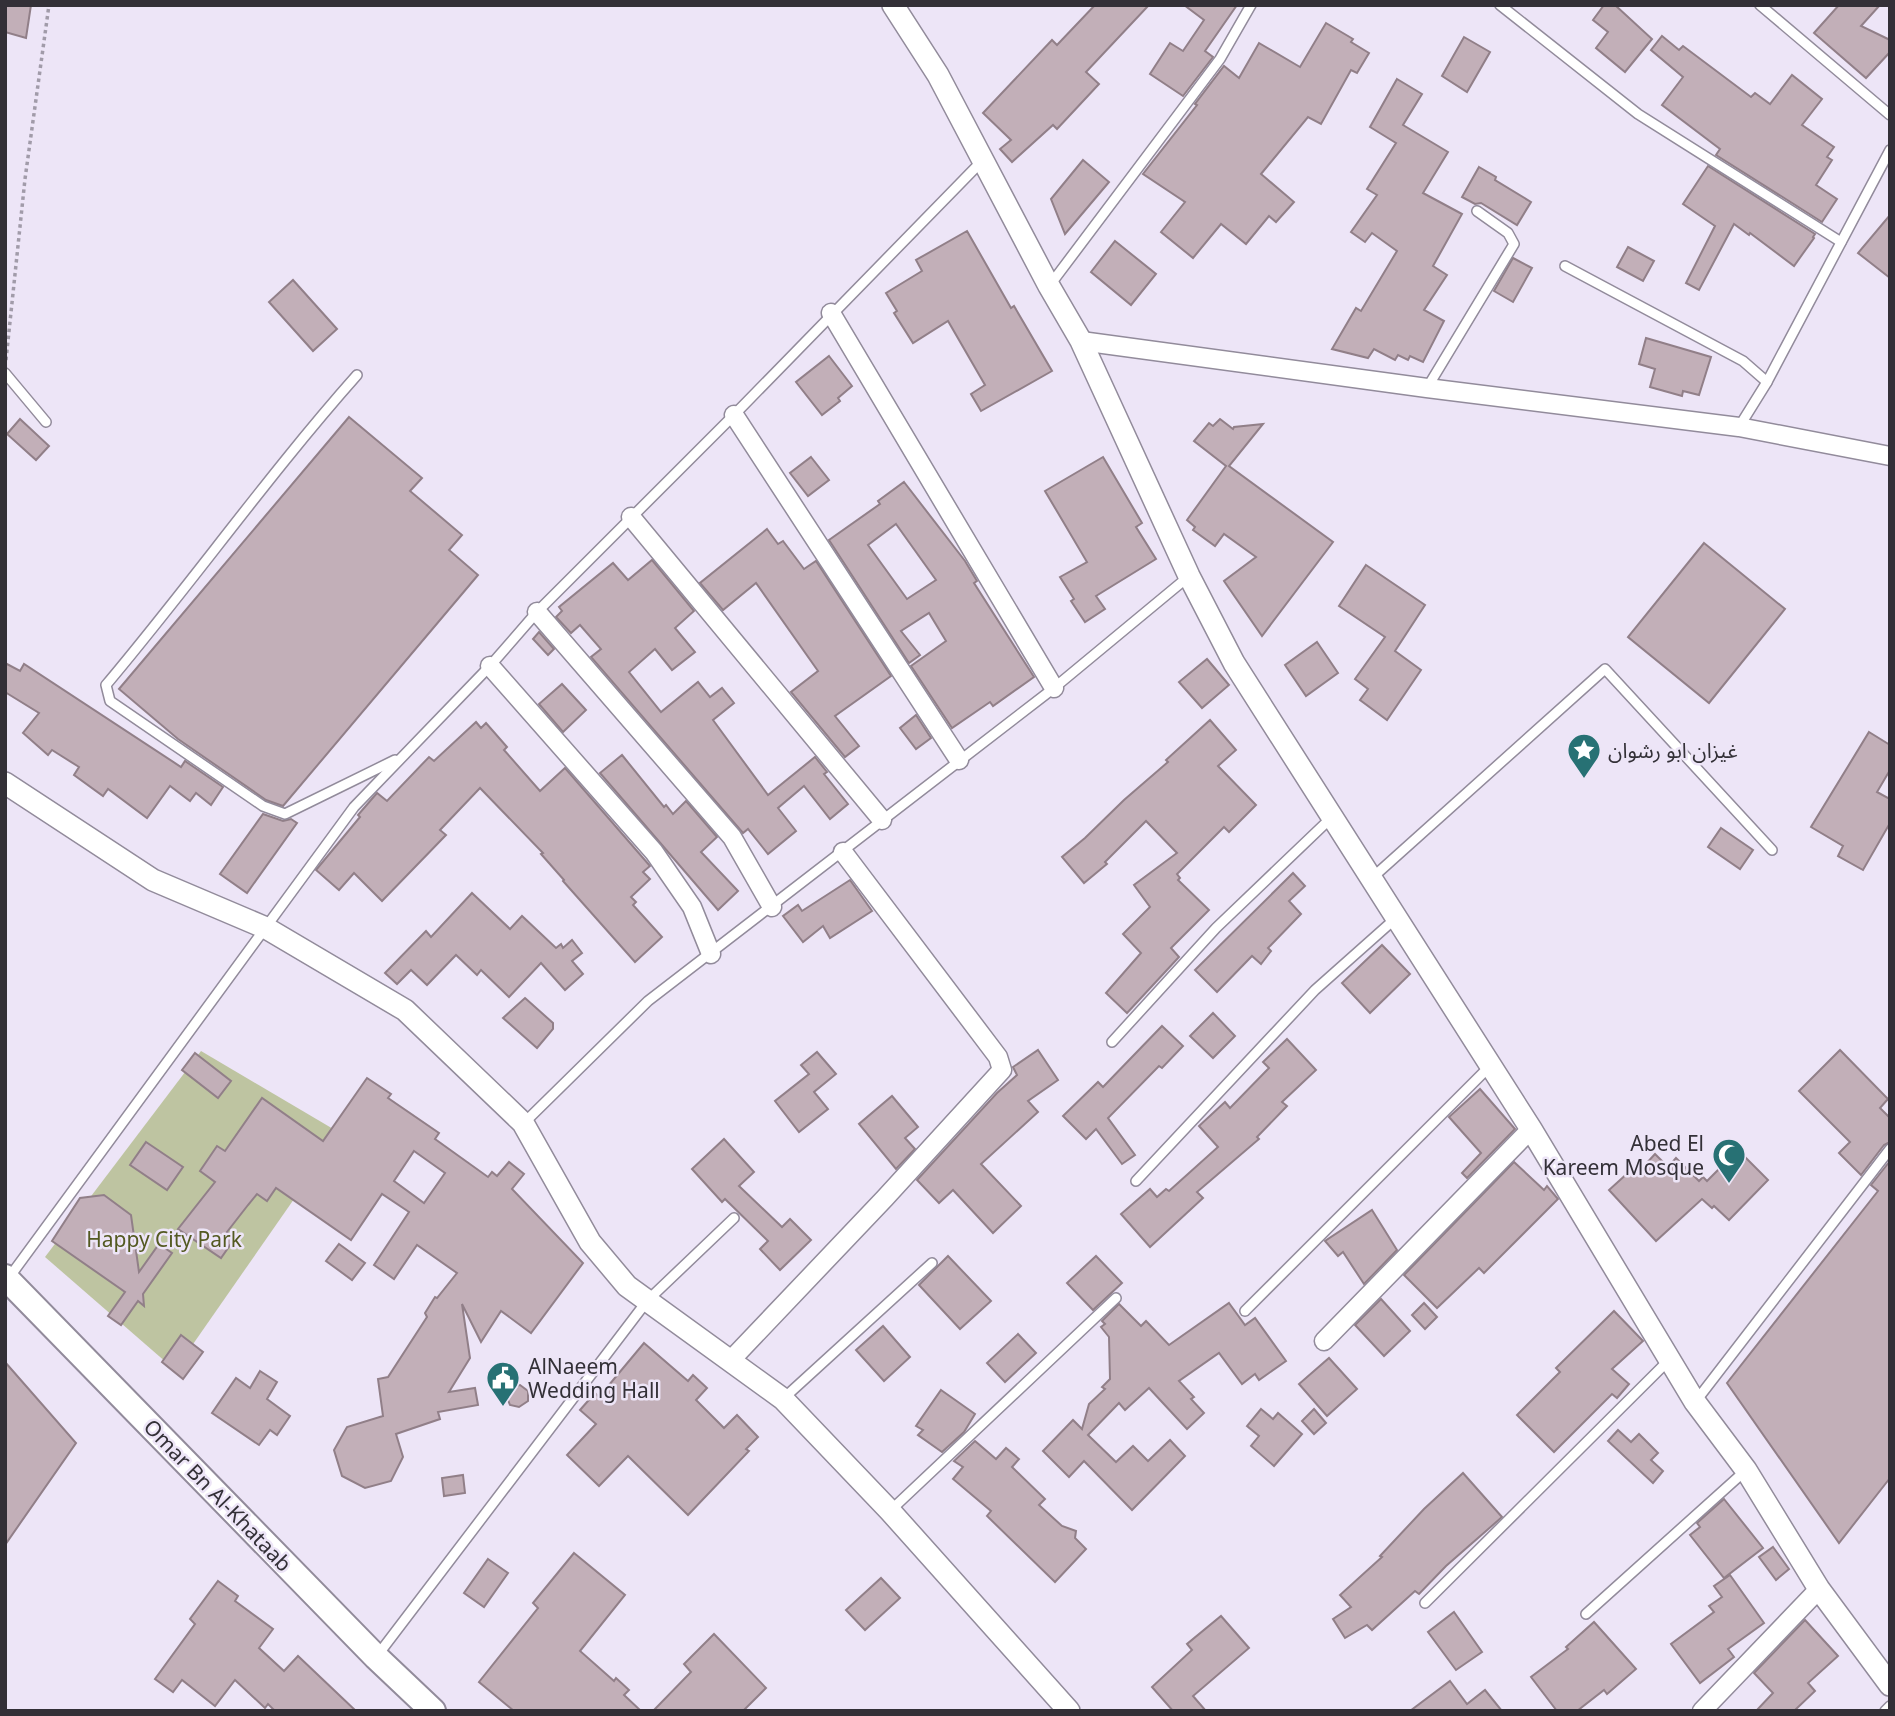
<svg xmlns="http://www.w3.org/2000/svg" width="1895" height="1716" viewBox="0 0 1895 1716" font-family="'Noto Sans','Noto Sans Arabic',sans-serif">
<rect width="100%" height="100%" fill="#ede5f7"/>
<path fill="#bec4a1" d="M201 1051 340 1133 175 1370 45 1257Z"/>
<g fill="#c2afb8" stroke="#917f88" stroke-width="2" fill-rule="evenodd">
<path d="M5 5H31L26 38 5 32Z"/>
<path d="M1095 5H1149L1086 72 1099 84 1057 129 1053 125 1012 162 1000 149 1011 140 983 113 1052 40 1057 45Z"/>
<path d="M1184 5H1237L1205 51 1213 57 1183 96 1150 74 1170 43 1183 51 1204 20Z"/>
<path d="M1604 5H1615L1652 39 1625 72 1596 48 1608 32 1593 20Z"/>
<path d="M1839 5H1880L1861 26 1890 40V52L1866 78 1814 33Z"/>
<path d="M1326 23 1353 39 1351 42 1369 53 1357 73 1351 70 1321 124 1308 117 1261 174 1294 202 1276 222 1269 216 1246 244 1221 224 1193 258 1161 232 1185 202 1143 174 1197 105 1195 104 1224 66 1239 78 1259 43 1300 67Z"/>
<path d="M1662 36 1679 50 1683 46 1751 97 1755 93 1770 104 1792 75 1822 99 1802 125 1834 147 1827 157 1832 160 1816 185 1837 199 1822 222 1716 155 1720 149 1662 105 1683 77 1651 50Z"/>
<path d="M1464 37 1490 52 1467 92 1442 76Z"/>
<path d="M1397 79 1422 94 1403 125 1448 152 1423 193 1462 214 1433 266 1447 275 1424 310 1444 321 1423 362 1410 356 1408 360 1398 355 1395 360 1374 349 1368 358 1332 349 1356 308 1361 311 1397 251 1372 233 1365 242 1351 232 1377 195 1367 189 1396 143 1370 127Z"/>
<path d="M1083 160 1109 182 1065 234 1051 199Z"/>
<path d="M1708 166 1815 234 1813 237 1814 238 1794 266 1750 233 1749 235 1734 224 1699 290 1686 283 1715 226 1683 204Z"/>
<path d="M1479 167 1496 177 1495 180 1531 202 1517 225 1481 203 1475 204 1462 197Z"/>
<path d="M1890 215V278L1858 253Z"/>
<path d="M967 231 1011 308 1014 306 1052 371 981 411 971 394 985 385 948 321 913 343 894 313 897 311 886 293 922 271 916 260Z"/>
<path d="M1115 241 1156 274 1131 305 1091 272Z"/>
<path d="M1628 247 1654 261 1643 281 1617 267Z"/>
<path d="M1513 258 1532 268 1513 302 1494 291Z"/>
<path d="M293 280 337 329 313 351 269 302Z"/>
<path d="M1646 338 1711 357 1699 395 1683 391 1682 396 1650 387 1655 369 1639 364Z"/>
<path d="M829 356 852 386 838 398 840 401 822 415 796 382Z"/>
<path d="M349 417 422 478 410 491 462 535 449 550 478 575 283 806 266 800 178 739 119 689Z"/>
<path d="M20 419 49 446 36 460 7 434Z"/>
<path d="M1220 419 1233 429 1234 427 1263 424 1229 466 1333 542 1262 636 1224 581 1256 557 1224 534 1215 546 1193 530 1195 527 1187 520 1226 466 1194 441 1209 423 1213 426Z"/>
<path d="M811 457 829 480 808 496 790 473Z"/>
<path d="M1103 457 1142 523 1136 527 1156 559 1096 596 1105 609 1085 622 1071 601 1074 599 1060 577 1087 562 1045 491Z"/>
<path d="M904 482 965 561 977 581 974 583 1034 677 993 706 990 702 952 728 911 666 946 641 929 613 901 631 920 655 909 663 829 540 880 504 878 501ZM896 524 936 580 907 599 868 545Z"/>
<path d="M767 529 778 544 783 541 804 569 816 561 891 676 835 716 859 746 845 757 791 692 818 671 756 583 723 610 700 583Z"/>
<path d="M1704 543 1785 609 1709 703 1628 637Z"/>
<path d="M652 560 694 611 675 628 695 652 672 670 655 649 629 672 661 712 698 682 710 697 722 688 734 703 713 720 768 795 815 757 827 772 824 774 848 804 830 819 804 786 778 808 796 831 768 854 748 829 743 833 591 657 601 649 580 625 571 633 556 617 562 611 559 607 613 563 628 580Z"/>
<path d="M1366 565 1425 605 1395 651 1421 670 1387 720 1360 700 1368 689 1355 679 1385 637 1339 606Z"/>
<path d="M539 632 554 649 548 655 533 639Z"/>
<path d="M1317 642 1338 673 1306 696 1285 665Z"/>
<path d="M1207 659 1229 685 1202 708 1179 682Z"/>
<path d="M5 663 20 671 24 664 181 767 185 761 223 787 211 805 196 793 190 801 170 786 147 818 108 789 103 796 74 775 79 767 52 750 48 755 23 733 39 713 5 692Z"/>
<path d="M562 684 586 710 563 732 539 704Z"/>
<path d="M916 715 931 738 916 749 900 728Z"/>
<path d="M1210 720 1236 750 1218 766 1256 805 1229 832 1224 827 1177 874 1180 878 1178 880 1209 910 1171 948 1179 957 1127 1013 1106 993 1141 953 1123 934 1150 907 1134 885 1177 853 1146 821 1105 862 1107 864 1084 883 1062 857 1085 838 1124 800 1168 762 1166 760Z"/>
<path d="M476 722 481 728 486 723 507 747 504 750 540 791 565 768 650 866 643 872 650 879 631 897 636 902 633 905 662 937 635 962 563 881 564 880 541 854 543 853 480 788 440 830 446 835 382 901 354 873 339 890 316 870 360 817 358 815 377 793 387 801 429 757 434 761Z"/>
<path d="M1869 732 1890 745V770L1877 792 1890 799V823L1863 870 1838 856 1843 846 1811 827Z"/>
<path d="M622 755 664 807 666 805 673 814 686 801 717 837 701 852 738 891 718 910 600 773Z"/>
<path d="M263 814 283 821 291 819 297 823 247 893 220 874Z"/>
<path d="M1721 828 1753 850 1740 869 1708 847Z"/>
<path d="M1293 873 1305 886 1289 901 1301 914 1268 948 1271 951 1261 964 1252 956 1217 992 1195 970Z"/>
<path d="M850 880 872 911 830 938 823 926 803 942 783 916 798 905 802 911Z"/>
<path d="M472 893 510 929 522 916 556 948 561 944 563 948 572 940 582 953 572 961 583 974 565 990 541 963 509 997 481 970 477 975 456 955 427 985 411 970 397 984 385 973 426 931 431 937Z"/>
<path d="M1382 945 1410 974 1370 1013 1342 983Z"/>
<path d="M525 998 553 1023V1029L537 1048 503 1018Z"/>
<path d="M1213 1013 1235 1036 1213 1058 1190 1036Z"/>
<path d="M1162 1026 1183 1046 1162 1068 1159 1066 1108 1118 1135 1155 1122 1164 1096 1129 1086 1139 1063 1116 1098 1082 1103 1087Z"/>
<path d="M1287 1039 1316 1070 1282 1102 1287 1106 1257 1137 1259 1139 1197 1192 1203 1198 1150 1247 1121 1214 1150 1189 1157 1197 1166 1189 1169 1191 1218 1147 1199 1126 1225 1102 1230 1108 1269 1068 1263 1062Z"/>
<path d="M1038 1050 1058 1080 1028 1101 1038 1112 981 1164 1021 1206 993 1233 953 1190 939 1203 917 1180 997 1093 1017 1075 1013 1067Z"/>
<path d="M1840 1050 1888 1099 1880 1108 1890 1118V1142L1884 1145 1861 1175 1839 1153 1850 1142 1799 1091Z"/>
<path d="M817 1052 836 1074 814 1092 828 1109 799 1132 775 1101 809 1074 801 1065Z"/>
<path d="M195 1053 231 1081 218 1098 182 1070Z"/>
<path d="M367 1078 391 1094 388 1098 439 1133 435 1139 488 1177 492 1172 497 1176 509 1162 524 1174 512 1189 583 1263 531 1333 501 1311 481 1342 462 1304 470 1358 449 1392 475 1388 478 1405 438 1412 440 1419 396 1434 403 1457 391 1481 365 1488 342 1476 334 1450 347 1427 383 1416 378 1379 388 1377 427 1317 425 1313 435 1297 437 1298 457 1273 417 1245 394 1279 374 1265 409 1212 382 1194 351 1240 276 1188 267 1201 257 1194 248 1205 227 1232 235 1238 221 1258 178 1229 215 1182 200 1171 217 1146 225 1151 262 1098 323 1141ZM414 1151 445 1173 424 1203 394 1181Z"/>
<path d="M1480 1089 1515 1129 1467 1178 1462 1173 1481 1153 1449 1117Z"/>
<path d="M892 1096 918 1127 905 1138 915 1149 896 1169 859 1124Z"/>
<path d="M724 1139 754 1172 739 1186 782 1227 790 1219 811 1240 780 1270 760 1249 768 1241 725 1199 722 1202 692 1169Z"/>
<path d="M146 1142 183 1167 167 1190 130 1165Z"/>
<path d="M1738 1150 1768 1180 1729 1220 1714 1206 1712 1208 1702 1199 1656 1241 1609 1190 1640 1162 1644 1166 1655 1154 1668 1167 1676 1158 1699 1181 1703 1177 1707 1181Z"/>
<path d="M1890 1161V1478L1839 1543 1727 1383 1878 1191 1871 1185Z"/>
<path d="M1514 1162 1544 1190 1547 1186 1558 1199 1484 1273 1479 1268 1437 1308 1404 1275Z"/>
<path d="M104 1195 131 1215 139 1272 159 1244 172 1253 143 1294 144 1306 138 1301 121 1325 108 1316 125 1292 52 1241 80 1198Z"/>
<path d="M1372 1210 1397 1250 1364 1284 1343 1252 1338 1256 1325 1241Z"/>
<path d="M339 1244 365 1263 352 1280 326 1261Z"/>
<path d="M948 1256 991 1301 960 1329 919 1285Z"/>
<path d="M1096 1256 1122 1283 1093 1310 1067 1283Z"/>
<path d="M1381 1299 1410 1331 1384 1356 1355 1325Z"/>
<path d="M1229 1303 1245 1325 1255 1318 1286 1361 1259 1380 1255 1374 1242 1384 1219 1353 1179 1381 1194 1397 1191 1399 1204 1413 1187 1429 1149 1388 1125 1410 1119 1403 1088 1435 1116 1462 1133 1446 1148 1461 1170 1440 1185 1456 1132 1510 1084 1461 1069 1477 1043 1451 1073 1420 1082 1429 1089 1404 1105 1389 1102 1387 1110 1379 1109 1337 1101 1327 1105 1324 1102 1321 1119 1304 1141 1326 1146 1321 1169 1345Z"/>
<path d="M1424 1303 1437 1317 1425 1329 1412 1315Z"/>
<path d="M1614 1311 1643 1341 1612 1369 1629 1384 1617 1398 1612 1394 1554 1452 1517 1415 1560 1372 1556 1368Z"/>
<path d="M883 1326 910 1357 884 1381 856 1350Z"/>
<path d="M1018 1334 1036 1353 1005 1382 987 1363Z"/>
<path d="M181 1335 203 1352 183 1379 162 1362Z"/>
<path d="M644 1343 688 1381 693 1375 707 1388 696 1400 724 1428 737 1415 758 1437 746 1449 749 1451 688 1515 628 1456 599 1486 567 1455 596 1424 580 1410 595 1393 599 1397Z"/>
<path d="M1329 1358 1357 1389 1327 1416 1299 1384Z"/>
<path d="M5 1362 76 1443 5 1545Z"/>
<path d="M260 1371 277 1382 267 1399 290 1416 277 1435 270 1430 259 1445 212 1413 236 1378 250 1388Z"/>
<path d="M520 1385 528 1391V1401L519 1407 510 1405 506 1395 511 1387Z"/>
<path d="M941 1390 975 1414 964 1432 942 1452 918 1435 923 1430 916 1426Z"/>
<path d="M1261 1409 1273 1419 1278 1413 1302 1434 1274 1466 1251 1446 1259 1436 1247 1426Z"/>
<path d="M1314 1409 1326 1423 1314 1434 1302 1421Z"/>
<path d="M1618 1430 1631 1442 1639 1434 1658 1453 1651 1460 1663 1471 1653 1483 1608 1441Z"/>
<path d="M975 1441 996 1459 1006 1448 1019 1459 1012 1467 1045 1499 1039 1505 1062 1526 1076 1531 1075 1538 1086 1549 1055 1582 987 1516 991 1511 953 1479 963 1467 954 1461Z"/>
<path d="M1463 1473 1502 1517 1446 1566 1419 1594 1415 1591 1372 1630 1367 1625 1345 1638 1333 1619 1351 1607 1340 1595 1382 1557 1380 1556 1424 1509Z"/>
<path d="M463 1475 465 1493 444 1496 442 1478Z"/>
<path d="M1724 1499 1763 1548 1724 1578 1690 1535 1700 1527 1697 1523Z"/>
<path d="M1773 1547 1789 1569 1776 1580 1759 1557Z"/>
<path d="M574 1553 625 1595 580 1651 614 1681 616 1678 629 1690 624 1695 641 1711H514L479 1682 538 1608 533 1603Z"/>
<path d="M488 1559 508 1573 484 1607 464 1593Z"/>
<path d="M1730 1575 1764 1623 1728 1649 1734 1657 1700 1683 1671 1644 1714 1612 1709 1606 1722 1597 1714 1586Z"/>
<path d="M881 1578 900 1598 865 1630 846 1610Z"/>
<path d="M218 1581 238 1596 235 1601 273 1629 259 1648 284 1671 298 1656 356 1711H275L268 1704 265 1708 235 1680 215 1706 182 1680 173 1692 155 1679 195 1624 190 1619Z"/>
<path d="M1454 1612 1482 1652 1456 1670 1428 1632Z"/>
<path d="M1221 1616 1249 1648 1193 1696 1206 1711H1173L1152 1687 1192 1650 1187 1644Z"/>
<path d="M1805 1620 1838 1656 1808 1683 1815 1691 1794 1711H1756L1773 1693 1754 1673Z"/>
<path d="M1594 1622 1636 1669 1607 1694 1604 1690 1577 1711H1557L1531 1677 1568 1649 1566 1647Z"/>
<path d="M714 1634 766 1688 743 1711H653L691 1672 684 1664Z"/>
<path d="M1450 1681 1467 1704 1485 1690 1502 1711H1410Z"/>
</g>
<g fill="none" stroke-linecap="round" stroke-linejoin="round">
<defs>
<g id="service">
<path d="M1500 5 1638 114 1841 242"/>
<path d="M1760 5 1890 115"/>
<path d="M1565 266 1743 361 1767 382"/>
<path d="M1050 285 1220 59 1251 5"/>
<path d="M5 373 46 422"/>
<path d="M357 375C269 474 192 583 106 685L110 701 263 806 285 814 395 760"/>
<path d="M1427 388 1514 244 1508 233 1477 211"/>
<path d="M1739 427 1767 382 1890 150"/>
<path d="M1372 878 1605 669 1772 850"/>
<path d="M1112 1042 1216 928 1332 817"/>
<path d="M524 1123 648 1001 1054 688 1188 577"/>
<path d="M1136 1181 1315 990 1396 918"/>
<path d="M8 1279 354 807 490 666 537 612 734 415 982 161"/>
<path d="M1245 1311 1490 1066"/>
<path d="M784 1398 932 1263"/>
<path d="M1696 1401 1890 1149"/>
<path d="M890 1511 1116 1298"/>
<path d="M1425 1603 1669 1360"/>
<path d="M1586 1614 1745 1471"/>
<path d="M377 1656 647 1301 734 1218"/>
<path d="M1885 1711 1890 1706"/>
</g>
<g id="minor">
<path d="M831 313 1054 688"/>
<path d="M1081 341 1427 388 1739 427 1890 456"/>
<path d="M734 415 959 760"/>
<path d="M631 517 882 820"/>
<path d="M537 612 732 837 772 907"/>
<path d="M490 666 654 852 692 907 711 954"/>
<path d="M1324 1341 1531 1129"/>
<path d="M730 1361 885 1198 1002 1070 998 1057 843 852"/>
<path d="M1702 1711 1819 1589"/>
</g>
<g id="tertiary">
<path d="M893 5 938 75 1049 286 1081 341 1189 576 1234 663 1531 1129 1695 1402 1746 1470 1819 1589 1890 1685"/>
<path d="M5 783 153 880 266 928 405 1010 523 1123 590 1242 627 1286 783 1399 890 1511 1069 1711"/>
</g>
<path id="secondary" d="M5 1277 376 1657 433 1711"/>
</defs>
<use href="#service" stroke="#928b9b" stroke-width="12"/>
<use href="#minor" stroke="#928b9b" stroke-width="21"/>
<use href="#tertiary" stroke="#928b9b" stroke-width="24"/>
<use href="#secondary" stroke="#928b9b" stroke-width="28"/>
<path stroke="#a19ba9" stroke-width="3.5" stroke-dasharray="3.5 3.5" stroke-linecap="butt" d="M6 360 25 179 49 5"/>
<use href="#service" stroke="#fff" stroke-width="9"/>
<use href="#minor" stroke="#fff" stroke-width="18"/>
<use href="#tertiary" stroke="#fff" stroke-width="21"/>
<use href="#secondary" stroke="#fff" stroke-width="24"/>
</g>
<defs>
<symbol id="sight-pin" viewBox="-11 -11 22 30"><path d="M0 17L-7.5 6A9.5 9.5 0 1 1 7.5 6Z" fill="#277174" stroke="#ede5f7"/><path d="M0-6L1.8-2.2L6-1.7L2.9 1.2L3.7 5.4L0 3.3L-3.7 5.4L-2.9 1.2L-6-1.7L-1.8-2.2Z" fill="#fff"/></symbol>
<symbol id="mosque-pin" viewBox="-11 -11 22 30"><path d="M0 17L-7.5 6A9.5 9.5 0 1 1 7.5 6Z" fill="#277174" stroke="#ede5f7"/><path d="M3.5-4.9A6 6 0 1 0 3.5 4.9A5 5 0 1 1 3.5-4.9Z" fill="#fff"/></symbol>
<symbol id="civic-pin" viewBox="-11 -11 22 30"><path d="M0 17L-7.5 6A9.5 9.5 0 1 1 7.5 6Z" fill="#277174" stroke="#ede5f7"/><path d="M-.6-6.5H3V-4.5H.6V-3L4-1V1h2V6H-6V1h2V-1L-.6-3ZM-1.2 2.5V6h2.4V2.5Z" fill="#fff"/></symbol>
</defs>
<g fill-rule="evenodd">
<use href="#sight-pin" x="1565" y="731" width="38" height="52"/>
<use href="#mosque-pin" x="1710" y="1136" width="38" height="52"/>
<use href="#civic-pin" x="484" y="1359" width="38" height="52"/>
</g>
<g text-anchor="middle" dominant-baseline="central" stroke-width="5" stroke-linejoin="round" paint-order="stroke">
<g font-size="21" fill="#333037" stroke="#ede5f7" text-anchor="start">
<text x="1608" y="750">غيزان ابو رشوان</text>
<text x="1704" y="1143" text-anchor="end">Abed El<tspan x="1704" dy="24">Kareem Mosque</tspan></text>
<text x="528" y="1366">AlNaeem<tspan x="528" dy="24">Wedding Hall</tspan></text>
</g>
<g font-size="21" fill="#535921" stroke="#ede5f7">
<text x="164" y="1239">Happy City Park</text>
</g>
<g font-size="21" fill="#333037" stroke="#ede5f7">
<text transform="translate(218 1495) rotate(46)">Omar Bn Al-Khataab</text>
</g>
</g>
<rect width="1895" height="1716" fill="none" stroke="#333037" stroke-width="14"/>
</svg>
